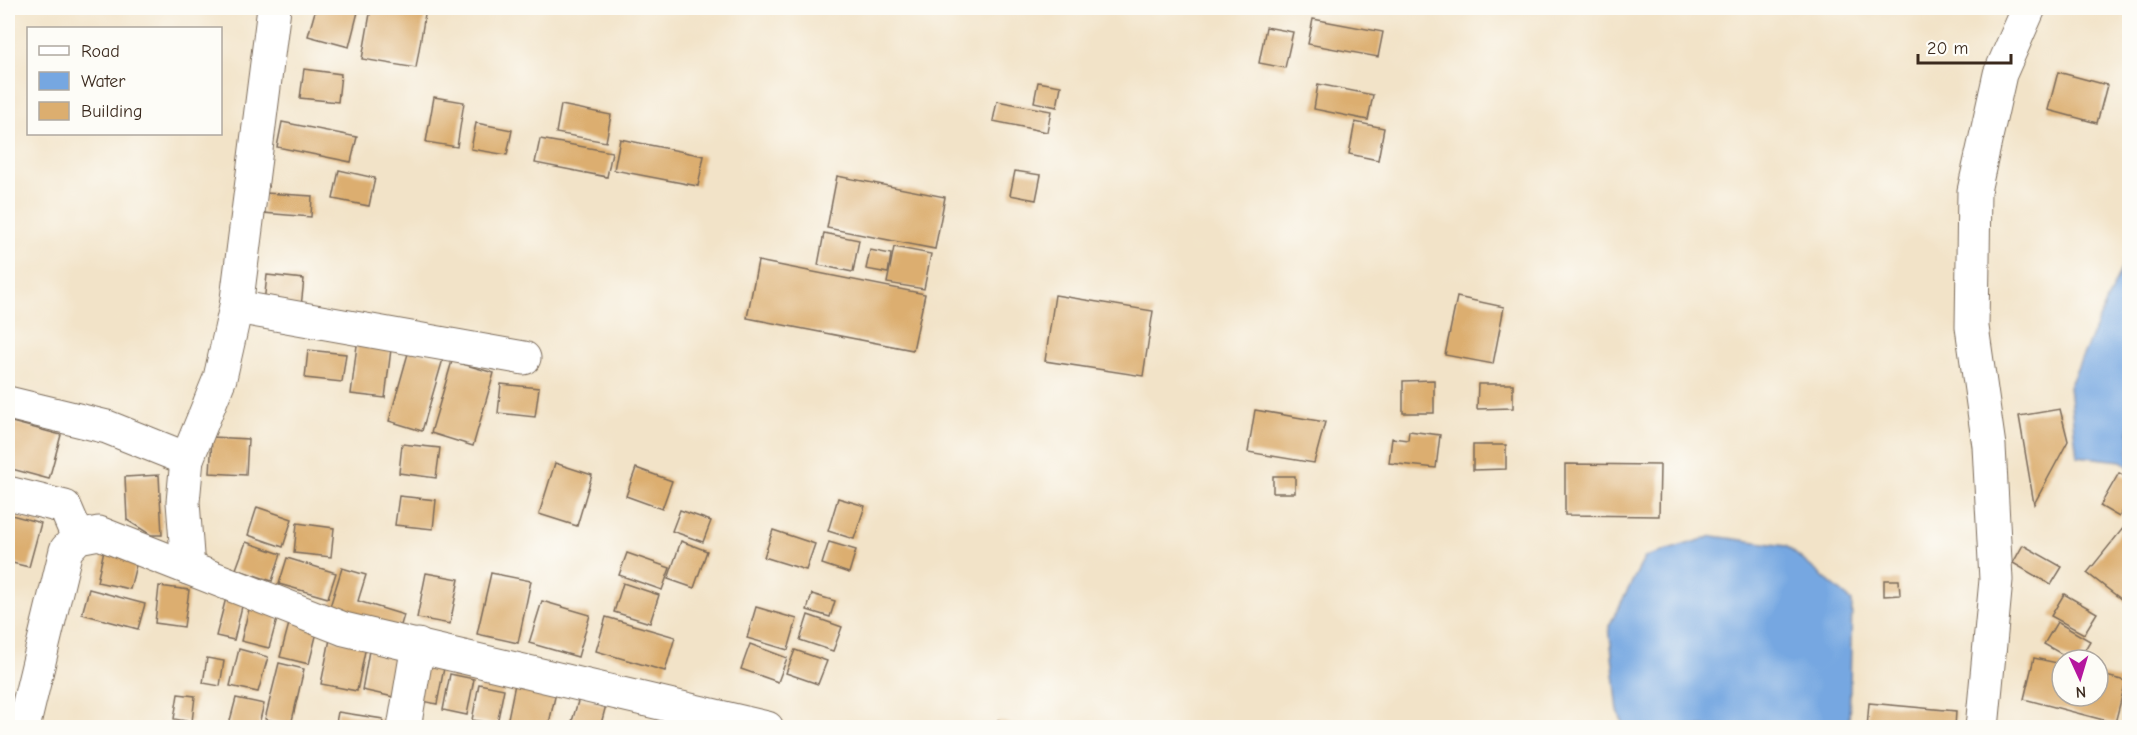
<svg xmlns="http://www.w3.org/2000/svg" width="2137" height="735" viewBox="0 0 2137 735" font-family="'Comic Neue',sans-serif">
<rect width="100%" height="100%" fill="#fdfcf7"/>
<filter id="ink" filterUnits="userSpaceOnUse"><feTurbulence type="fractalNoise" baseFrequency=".0167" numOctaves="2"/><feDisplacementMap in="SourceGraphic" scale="12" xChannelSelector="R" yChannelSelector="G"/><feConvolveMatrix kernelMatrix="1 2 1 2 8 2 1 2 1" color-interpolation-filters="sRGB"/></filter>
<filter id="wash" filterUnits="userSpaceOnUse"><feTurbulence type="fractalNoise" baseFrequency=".008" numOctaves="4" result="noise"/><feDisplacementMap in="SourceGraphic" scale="24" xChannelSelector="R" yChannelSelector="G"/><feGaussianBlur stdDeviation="1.35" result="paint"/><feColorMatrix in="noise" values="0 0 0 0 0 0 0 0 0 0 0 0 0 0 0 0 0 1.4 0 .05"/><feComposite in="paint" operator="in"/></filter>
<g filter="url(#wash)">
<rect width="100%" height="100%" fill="#f2e3c8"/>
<g fill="#76a7e1" stroke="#586880" stroke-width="1.5">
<path d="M2129 251V467L2121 461 2077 456 2069 387Z"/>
<path d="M1713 536 1786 546 1852 601 1849 727H1624L1618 711 1609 626 1645 557Z"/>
</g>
<g id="blocks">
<g fill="#dcae6f">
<path d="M316 8H359L349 47 308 36Z"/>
<path d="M371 8H426L416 68 362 59Z"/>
<path d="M1313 19 1383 32 1378 57 1308 44Z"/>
<path d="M1266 27 1293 32 1285 68 1259 63Z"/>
<path d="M304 69 341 74 338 102 300 98Z"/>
<path d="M2058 72 2107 85 2097 123 2048 110Z"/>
<path d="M1038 82 1061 86 1057 107 1034 102Z"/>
<path d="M1318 84 1373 95 1368 120 1314 109Z"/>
<path d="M434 97 464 102 457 147 426 142Z"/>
<path d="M997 101 1051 111 1047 132 993 121Z"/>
<path d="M561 105 611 115 606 142 556 133Z"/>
<path d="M282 122 357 137 351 162 277 147Z"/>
<path d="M1355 122 1384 128 1378 160 1349 154Z"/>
<path d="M476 123 512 130 507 155 471 149Z"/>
<path d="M540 139 612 152 607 177 535 163Z"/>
<path d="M620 139 704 156 698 186 614 170Z"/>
<path d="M339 170 375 178 369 206 333 199Z"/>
<path d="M1015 171 1041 175 1036 200 1010 195Z"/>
<path d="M837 176 945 197 935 249 827 228Z"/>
<path d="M265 193 312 196 311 217 263 213Z"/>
<path d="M824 233 859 240 853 272 818 265Z"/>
<path d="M894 247 931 254 924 289 887 283Z"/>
<path d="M870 250 891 254 888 273 866 269Z"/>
<path d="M758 261 925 294 913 350 747 318Z"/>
<path d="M267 275 304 279 301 307 264 303Z"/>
<path d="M1055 295 1153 311 1143 376 1045 361Z"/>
<path d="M1457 297 1504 307 1493 364 1445 355Z"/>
<path d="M357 345 391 349 385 398 351 394Z"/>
<path d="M308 350 346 354 342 382 305 378Z"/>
<path d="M409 350 443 359 422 431 389 421Z"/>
<path d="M452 361 494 373 473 446 431 433Z"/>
<path d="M1434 380V413H1403V381Z"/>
<path d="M501 384 539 388 535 417 498 413Z"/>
<path d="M1478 384H1513V408L1477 409Z"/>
<path d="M2060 409 2068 441 2034 504 2019 416Z"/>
<path d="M1255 410 1325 422 1314 463 1248 452Z"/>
<path d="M8 421 61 435 49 479 8 468Z"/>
<path d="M1409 431 1440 435 1436 468 1389 463 1392 438 1408 440Z"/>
<path d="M212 437 248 439 246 475 210 473Z"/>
<path d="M402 444 440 448 436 478 399 473Z"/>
<path d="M1473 445H1506V469L1473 470Z"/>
<path d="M555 463 592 475 577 526 539 514Z"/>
<path d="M1565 464 1660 465 1659 516 1565 515Z"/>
<path d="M636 468 672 481 662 509 626 496Z"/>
<path d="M2119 473 2130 479V499L2119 517 2100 506Z"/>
<path d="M159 475 162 535H151L127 520 125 477Z"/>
<rect x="1273" y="476" width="22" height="17"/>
<path d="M399 496 436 500 433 529 395 525Z"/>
<path d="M838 498 865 506 854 539 828 531Z"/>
<path d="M257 507 292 519 283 547 248 535Z"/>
<path d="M680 510 711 521 703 542 672 531Z"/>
<path d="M8 514 41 523 29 567 8 562Z"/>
<path d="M2128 522 2130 524V606L2087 573Z"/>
<path d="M297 523 334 528 331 557 294 553Z"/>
<path d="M773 530 815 544 806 570 764 557Z"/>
<path d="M681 541 707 551 694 588 668 579Z"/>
<path d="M246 542 281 554 272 581 236 569Z"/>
<path d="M829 542 856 550 849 573 822 564Z"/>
<path d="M2023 545 2062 567 2051 585 2013 563Z"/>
<path d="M104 550 138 557 130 589 97 582Z"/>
<path d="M627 553 670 568 662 590 619 575Z"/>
<path d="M287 558 336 573 328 598 279 584Z"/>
<path d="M342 568 366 575 358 601 404 615 398 635 328 613Z"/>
<path d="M426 573 459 579 450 624 417 618Z"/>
<path d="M491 573 531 581 518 643 477 634Z"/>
<path d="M1884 580H1899L1900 595 1884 596Z"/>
<path d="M623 583 659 595 650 623 614 612Z"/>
<path d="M159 586 189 590 184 627 155 623Z"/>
<path d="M89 589 145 604 138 629 82 614Z"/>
<path d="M812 594 835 601 830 617 807 610Z"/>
<path d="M2064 594 2097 613 2084 634 2051 616Z"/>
<path d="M226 598 243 602 234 640 216 636Z"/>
<path d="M542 601 590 615 578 657 529 643Z"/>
<path d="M250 605 279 612 269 648 241 641Z"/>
<path d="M756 607 797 619 788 650 747 638Z"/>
<path d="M808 615 842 627 833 651 800 640Z"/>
<path d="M606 617 675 637 665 671 596 651Z"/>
<path d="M290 620 318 628 309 664 280 657Z"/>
<path d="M2057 622 2090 641 2079 660H2072L2044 644Z"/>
<path d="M330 639 366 646 357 691 321 684Z"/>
<path d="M750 644 787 658 778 682 741 669Z"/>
<path d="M370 645 407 653 398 698 362 690Z"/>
<path d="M239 649 268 657 258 692 230 686Z"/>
<path d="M795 650 827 661 818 684 786 673Z"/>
<path d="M207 658 224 661 220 686 203 683Z"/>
<path d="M2034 658 2062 664V696H2098V674L2126 681 2115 723 2024 699Z"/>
<path d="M279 663 304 669 291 725 265 719Z"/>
<path d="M419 664 444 668 437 704 413 699Z"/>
<path d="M450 674 474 679 467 715 443 710Z"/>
<path d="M516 679 557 688 548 728H506Z"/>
<path d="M479 684 504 689 497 724 472 720Z"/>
<path d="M178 694 195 696 192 722 174 719Z"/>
<path d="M236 698 264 704 258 728H228Z"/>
<path d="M579 698 606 705 600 728H570Z"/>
<path d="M1869 703 1956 711 1955 728H1867Z"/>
<path d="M338 712 383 719 382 728H335Z"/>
<path d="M998 720 1019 727V728H995Z"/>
</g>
</g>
</g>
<g filter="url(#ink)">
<use href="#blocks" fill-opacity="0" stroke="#7b6b5a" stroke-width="1.5"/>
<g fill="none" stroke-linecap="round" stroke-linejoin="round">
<defs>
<g id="minor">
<path d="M274 8 236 307 220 378 187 459 183 502 188 568 344 629 767 728"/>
<path d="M236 307 524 358"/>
<path d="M8 403 107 427 187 459"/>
<path d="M8 493 65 507 78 537"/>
<path d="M23 728 66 550 78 537 99 533 188 568"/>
<path d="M404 728 418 645"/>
<path d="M1982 728 1996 580 1989 446 1972 327 1974 191 2000 74 2029 8"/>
</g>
</defs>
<use href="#minor" stroke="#7b6b5a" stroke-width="35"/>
<use href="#minor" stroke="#fff" stroke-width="33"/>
</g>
</g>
<rect width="2137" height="735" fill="none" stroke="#fdfcf7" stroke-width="30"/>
<rect x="27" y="27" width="195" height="108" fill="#fdfcf7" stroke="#afa8a0" stroke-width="1.5"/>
<rect x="39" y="46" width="30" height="9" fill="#ffffff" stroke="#afa8a0" stroke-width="1.5"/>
<text x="81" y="57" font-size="18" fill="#3b2a1e">Road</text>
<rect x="39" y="72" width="30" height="18" fill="#76a7e1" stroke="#afa8a0" stroke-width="1.5"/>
<text x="81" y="87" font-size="18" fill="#3b2a1e">Water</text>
<rect x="39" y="102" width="30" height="18" fill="#dcae6f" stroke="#afa8a0" stroke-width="1.5"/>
<text x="81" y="117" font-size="18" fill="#3b2a1e">Building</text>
<g transform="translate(2080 678) rotate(176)"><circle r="28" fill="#fdfcf7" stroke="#afa8a0" stroke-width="1.5"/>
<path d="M0-4.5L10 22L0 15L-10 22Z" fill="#b5179e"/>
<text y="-9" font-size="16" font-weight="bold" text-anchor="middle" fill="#3b2a1e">N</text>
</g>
<path d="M1918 54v9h93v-9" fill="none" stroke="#3b2a1e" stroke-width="3"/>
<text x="1927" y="54" font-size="18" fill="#3b2a1e" stroke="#fdfcf7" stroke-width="4.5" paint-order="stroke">20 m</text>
</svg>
